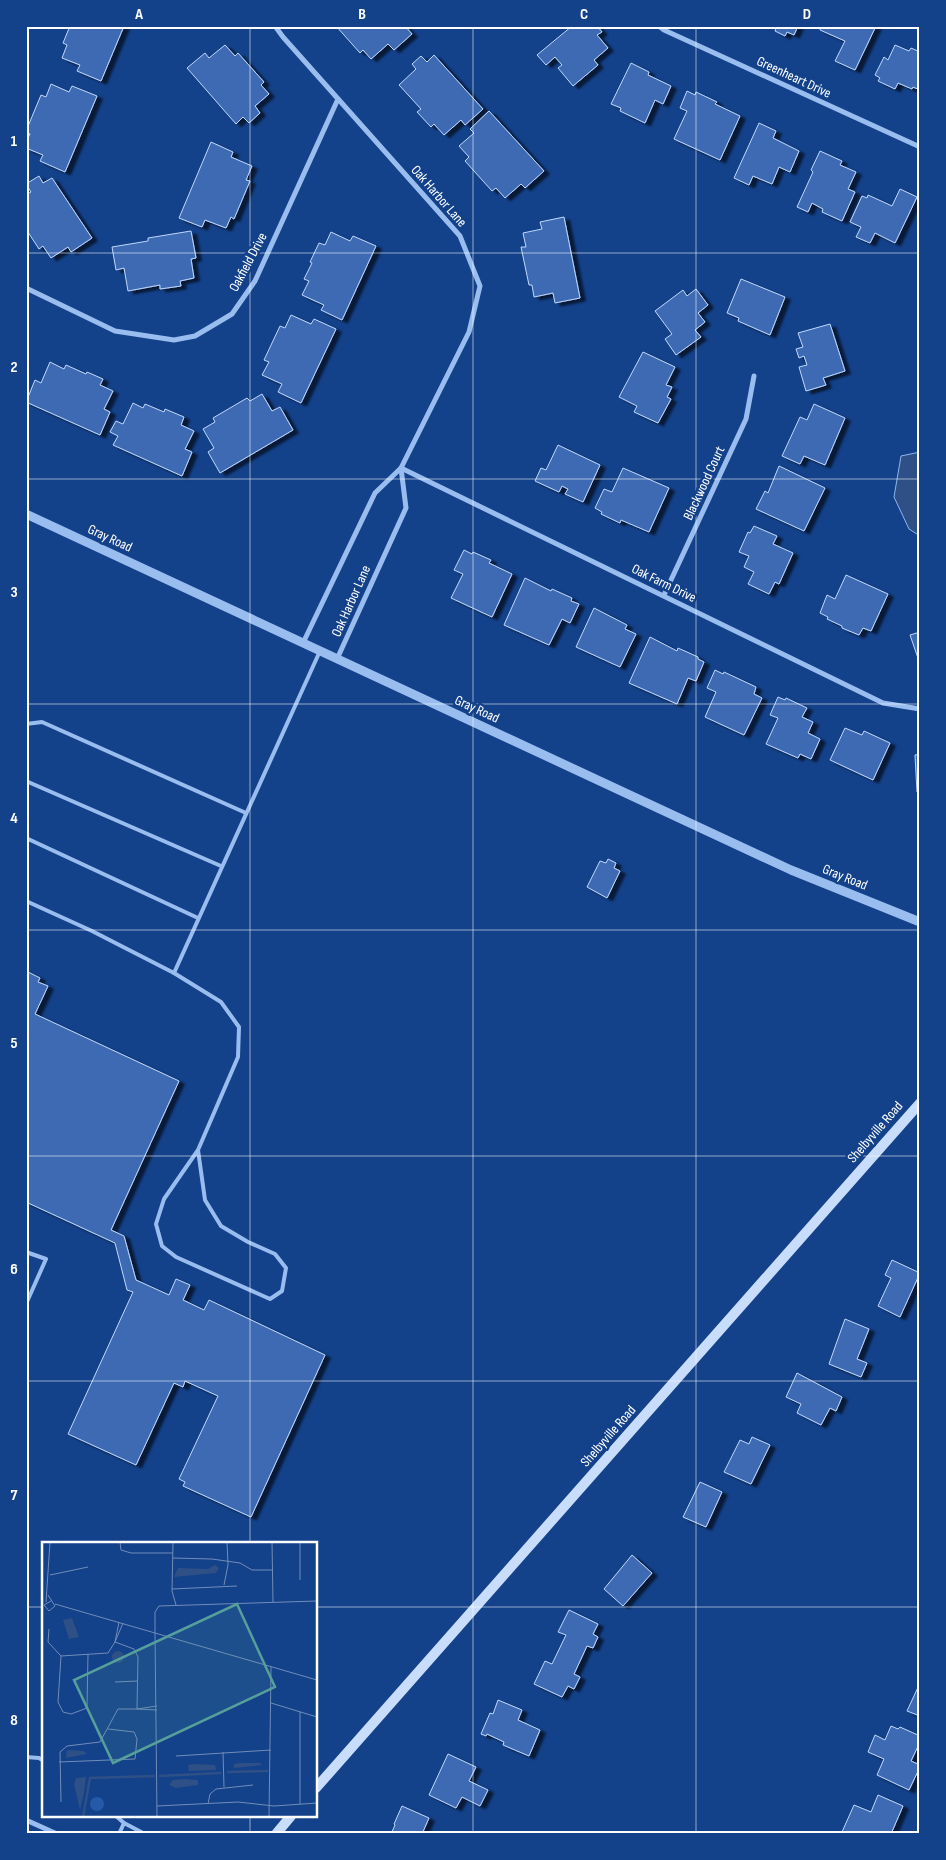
<svg xmlns="http://www.w3.org/2000/svg" width="946" height="1860" viewBox="0 0 946 1860" font-family="'Sofia Sans Condensed',sans-serif">
<defs>
<filter id="shadow"><feDropShadow dx="5.5" dy="3" stdDeviation="1" flood-color="#0009"/></filter>
</defs>
<rect width="100%" height="100%" fill="#13418a"/>
<path fill="#2e5086" stroke="#8cb7f3" d="M920 452V536L909 529 894 497 901 456Z"/>
<g fill="#3c6bb3" stroke="#c0d8fc" filter="url(#shadow)">
<path d="M70 26H124L101 81 77 71 80 65 62 58 67 45 63 43Z"/>
<path d="M336 26H405L412 34 394 50 388 44 371 59 363 50 360 53Z"/>
<path d="M572 26H597L602 32 597 35 608 48 594 60 598 65 573 86 558 68 562 65 555 57 546 65 537 55Z"/>
<path d="M772 26H798L794 35 787 32 785 36 775 31 776 28Z"/>
<path d="M821 26H876L855 70 835 61 845 41 820 30Z"/>
<path d="M225 45 235 56 238 53 264 82 261 85 269 94 255 106 260 113 249 123 243 117 236 124 187 68 205 53 209 58Z"/>
<path d="M895 45 909 51 911 48 920 52V90L913 87 912 89 898 83 895 89 878 81 880 78 875 75 884 57 888 60Z"/>
<path d="M434 55 483 109 465 125 461 120 444 135 434 124 431 127 417 112 421 109 399 85 416 69 412 64 421 56 427 62Z"/>
<path d="M631 63 649 72 648 75 671 86 663 104 655 100 645 123 620 111 621 108 611 104Z"/>
<path d="M51 84 69 92 72 86 97 96 65 172 40 161 43 155 26 148V142L30 134 26 131 41 95 46 97Z"/>
<path d="M687 91 695 95 696 92 717 102 715 104 740 116 720 160 674 139 687 111 680 108Z"/>
<path d="M489 111 544 171 525 188 521 184 505 198 496 188 492 191 465 161 469 157 459 146 474 133 470 129Z"/>
<path d="M759 123 776 131 773 138 799 151 790 172 779 167 772 184 753 176 749 185 734 178Z"/>
<path d="M211 142 233 152 231 157 252 166 246 180 250 181 234 219 231 217 226 228 205 220 202 227 179 218Z"/>
<path d="M820 151 842 161 840 165 856 172 848 189 855 192 842 221 822 212 823 209 812 203 808 212 797 207 813 172 811 170Z"/>
<path d="M39 176 43 183 52 178 92 238 71 252 68 247 51 258 43 246 39 249 26 229V195L31 192 26 184Z"/>
<path d="M900 189 917 197 895 243 875 233 870 243 856 237 861 227 850 222 862 196 867 198 868 195 892 206Z"/>
<path d="M564 217 580 298 555 303 553 293 534 297 532 285H529L521 247H526L523 233 542 229 540 222Z"/>
<path d="M191 231 196 258 191 259 194 278 180 281 181 286 160 289V285L128 291 124 268 116 270 112 247 148 241V238Z"/>
<path d="M331 232 350 241 353 236 376 246 342 320 321 310 324 305 302 295 309 281 304 279 312 263 310 262 319 243 325 245Z"/>
<path d="M741 279 785 297 770 335 738 321 739 318 727 313Z"/>
<path d="M696 289 708 305 698 313 705 322 695 330 701 337 676 355 665 339 672 334 655 311 683 290 687 296Z"/>
<path d="M291 315 311 324 314 319 336 329 301 403 278 392 282 384 262 375 269 362 264 360 280 326 285 328Z"/>
<path d="M830 324 845 371 823 378 826 385 806 391 799 367 807 365 804 356 799 358 796 349 803 347 798 333Z"/>
<path d="M643 352 675 367 666 385 672 387 667 397 671 399 658 423 634 412 637 406 619 397Z"/>
<path d="M50 362 64 369 66 365 86 374 87 372 103 379 100 385 113 391 104 409 110 412 100 435 26 402 35 380 41 383Z"/>
<path d="M262 394 272 411 280 407 293 430 220 473 208 452 214 448 203 429 215 422 213 418 247 398 250 401Z"/>
<path d="M133 403 143 408 145 404 164 412 165 409 184 417 181 425 194 431 185 449 192 452 182 476 113 445 118 436 110 432 116 421 123 424Z"/>
<path d="M814 404 845 418 825 465 804 456 800 464 782 456 800 417 807 420Z"/>
<path d="M558 445 600 465 583 502 565 494 568 489 562 486 559 492 535 481 541 468 546 470Z"/>
<path d="M779 466 825 488 804 531 756 509 765 491 768 493Z"/>
<path d="M623 468 669 488 649 532 621 520 620 523 601 514 602 512 595 508 604 489 612 492Z"/>
<path d="M754 526 777 536 773 544 793 553 779 584 775 582 769 594 748 584 754 572 744 567 749 556 739 552 748 532 750 533Z"/>
<path d="M464 550 472 554 473 552 491 560 489 563 512 574 492 617 451 598 463 574 454 570Z"/>
<path d="M846 575 888 594 871 631 863 628 859 635 842 628V626L827 619 828 617 820 613 827 595 835 599Z"/>
<path d="M525 578 551 591 552 589 572 598 571 601 579 604 570 623 562 619 549 645 504 625Z"/>
<path d="M594 608 627 625 625 629 636 634 620 667 576 647Z"/>
<path d="M920 632V664L910 635Z"/>
<path d="M650 637 677 651 678 648 698 657V659L704 662 696 681 688 678 677 704 629 683Z"/>
<path d="M715 670 723 674 724 672 756 687 754 694 762 698 744 735 705 717 716 692 707 688Z"/>
<path d="M778 697 785 700 786 698 807 708 802 717 813 722 808 733 820 739 811 759 800 754 798 758 766 744 778 718 770 715Z"/>
<path d="M845 728 862 735 864 731 890 743 873 780 830 760Z"/>
<path d="M920 754V792H917L915 755Z"/>
<path d="M608 859 616 863 614 868 620 871 607 898 587 887 600 861 606 863Z"/>
<path d="M26 971 40 978 38 982 48 986 35 1014 179 1081 111 1230 124 1236 136 1280 169 1295 176 1279 190 1285 183 1300 204 1310 209 1300 325 1355 251 1517 183 1486 185 1482 179 1479 218 1396 185 1381 183 1387 174 1383 136 1465 68 1434 133 1292 127 1290 115 1243 26 1202Z"/>
<path d="M892 1260 920 1273 900 1317 878 1306 891 1278 885 1275Z"/>
<path d="M845 1319 869 1329 857 1359 867 1363 861 1377 829 1364Z"/>
<path d="M797 1373 842 1397 836 1411 830 1408 821 1425 797 1413 801 1404 786 1397Z"/>
<path d="M752 1437 770 1445 751 1484 724 1472 740 1440 749 1444Z"/>
<path d="M700 1482 722 1492 706 1527 683 1517Z"/>
<path d="M632 1555 652 1573 623 1606 604 1589Z"/>
<path d="M569 1610 598 1624 593 1634 598 1637 593 1648 587 1646 574 1674 580 1677 574 1689 568 1686 562 1697 534 1684 545 1661 552 1664 566 1635 558 1632Z"/>
<path d="M920 1683V1716L907 1711Z"/>
<path d="M498 1700 522 1710 518 1720 540 1730 529 1756 503 1745 504 1742 487 1734 486 1736 481 1734 490 1713 493 1714Z"/>
<path d="M891 1726 898 1729 900 1727 920 1736V1742L911 1761 920 1765V1767L909 1790 877 1775 884 1759 868 1752 875 1735 885 1740Z"/>
<path d="M448 1754 476 1767 469 1781 488 1790 480 1806 462 1797 456 1808 429 1795Z"/>
<path d="M878 1795 903 1806 891 1834H846L842 1832 854 1805 871 1812Z"/>
<path d="M402 1806 429 1818 422 1834H391L395 1825 394 1824Z"/>
</g>
<g fill="none" stroke-linecap="round" stroke-linejoin="round">
<g stroke="#9abdf0" stroke-width="4">
<path d="M26 724 42 722 246 813"/>
<path d="M26 781 221 866"/>
<path d="M26 838 198 918"/>
<path d="M26 901 92 931 174 973 221 1002 239 1027 238 1057 198 1150 205 1200 221 1226 248 1242 275 1254 286 1268 282 1291 270 1299 176 1257 162 1246 156 1224 164 1199 198 1150"/>
<path d="M174 973 320 651"/>
<path d="M26 1252 46 1259 26 1304"/>
<path d="M26 1757 39 1758 44 1761"/>
<path d="M116 1816 124 1823 145 1834"/>
<path d="M119 1834 124 1823"/>
</g>
<g stroke="#9abdf0" stroke-width="5">
<path d="M275 26 283 37 460 236 480 286 469 332 401 468 883 703 920 709"/>
<path d="M659 26 664 30 920 147"/>
<path d="M26 288 115 331 174 340 195 336 232 314 255 281 338 99"/>
<path d="M664 595 746 419 754 376"/>
<path d="M303 643 375 493 401 468 406 508 337 659"/>
<path d="M26 1820 57 1834"/>
</g>
<path stroke="#9abdf0" stroke-width="9" d="M26 514 791 870 920 922"/>
<g stroke="#c8dcfb" stroke-width="10">
<path d="M316 1788 920 1103"/>
<path d="M276 1834 291 1816"/>
</g>
</g>
<path fill="none" stroke="#fff" stroke-width="1" stroke-opacity="0.55" d="M250 26V1544M473 26V1834M696 26V1834M26 253H920M26 479H920M26 704H920M26 930H920M26 1156H920M26 1381H920M26 1607H44M316 1607H920M250 1816V1834"/>
<g text-anchor="middle" dominant-baseline="central" stroke-width="5" stroke-linejoin="round" paint-order="stroke">
<g font-size="14" fill="#fff" stroke="#13418a">
<text transform="translate(794 77) rotate(25)">Greenheart Drive</text>
<text transform="translate(439 196) rotate(49)">Oak Harbor Lane</text>
<text transform="translate(248 262) rotate(-62)">Oakfield Drive</text>
<text transform="translate(704 483) rotate(-65)">Blackwood Court</text>
<text transform="translate(110 538) rotate(25)">Gray Road</text>
<text transform="translate(664 583) rotate(26)">Oak Farm Drive</text>
<text transform="translate(351 601) rotate(-66)">Oak Harbor Lane</text>
<text transform="translate(477 709) rotate(25)">Gray Road</text>
<text transform="translate(845 877) rotate(22)">Gray Road</text>
<text transform="translate(875 1132) rotate(-49)">Shelbyville Road</text>
<text transform="translate(608 1436) rotate(-49)">Shelbyville Road</text>
</g>
</g>
<g transform="translate(42 1542)">
<rect width="275" height="275" fill="#13418a"/>
<path d="M48 262a7 7 0 1 1 14 0a7 7 0 1 1-14 0Z" fill="#255aa9"/>
<path d="M173 23 177 26 174 31 132 35 136 26 166 27ZM30 76 37 95 27 97 21 78ZM70 115a6 6 0 1 1 12 0a6 6 0 1 1-12 0ZM25 208 42 209 45 212 24 216ZM197 221H218L220 223 192 226V222ZM153 222 173 223 174 228 147 229 146 223ZM44 235 42 251 38 268 32 242 34 236ZM142 237 156 238V243L134 246 127 243 131 238Z" fill="#2e5086"/>
<path fill="none" stroke="#2e5086" stroke-width="2.5" d="M185 230 226 229M117 234 179 231M41 275 48 236 113 234"/>
<path fill="none" stroke="#718db9" stroke-width="1" d="M78 0 79 8 89 11H131M131 0 130 49 134 63M230 0 231 60M258 0V38M131 16 170 17 198 21 210 28H230M8 33 46 25M182 43 186 23 185 0M130 47 195 44M6 53 13 64 7 69 2 63 9 59M4 60 8 0M13 62 275 138M77 80 73 100 81 81M7 87 6 100 19 114M113 91 115 275M113 91V70L117 64 275 59M19 114 66 111 73 100 92 107 96 115 95 167H76L58 200 25 204 18 210 19 260M19 114 16 160 21 170 29 172 45 166 46 112M73 140 96 139M229 161 275 175M115 164 95 167 115 168M181 210 182 245M134 214 229 208M17 220 93 217 95 197 92 190 66 187M166 262 168 252 174 247 211 243M258 262V170M115 264 196 260 232 264 275 261M227 275 229 125"/>
<path fill="#579f9a" fill-opacity="0.15" stroke="#579f9a" stroke-width="2.5" d="M195 62 233 145 71 221 32 138Z"/>
<rect width="275" height="275" fill="none" stroke="#fff" stroke-width="2.5"/>
</g>
<rect width="946" height="1860" fill="none" stroke="#13418a" stroke-width="55"/>
<rect x="28" y="28" width="890" height="1804" fill="none" stroke="#fff" stroke-width="2"/>
<g font-size="16" text-anchor="middle" font-weight="bold" fill="#fff">
<text x="139" y="19">A</text>
<text x="362" y="19">B</text>
<text x="584" y="19">C</text>
<text x="807" y="19">D</text>
<text x="14" y="146">1</text>
<text x="14" y="372">2</text>
<text x="14" y="597">3</text>
<text x="14" y="823">4</text>
<text x="14" y="1048">5</text>
<text x="14" y="1274">6</text>
<text x="14" y="1500">7</text>
<text x="14" y="1725">8</text>
</g>
</svg>
